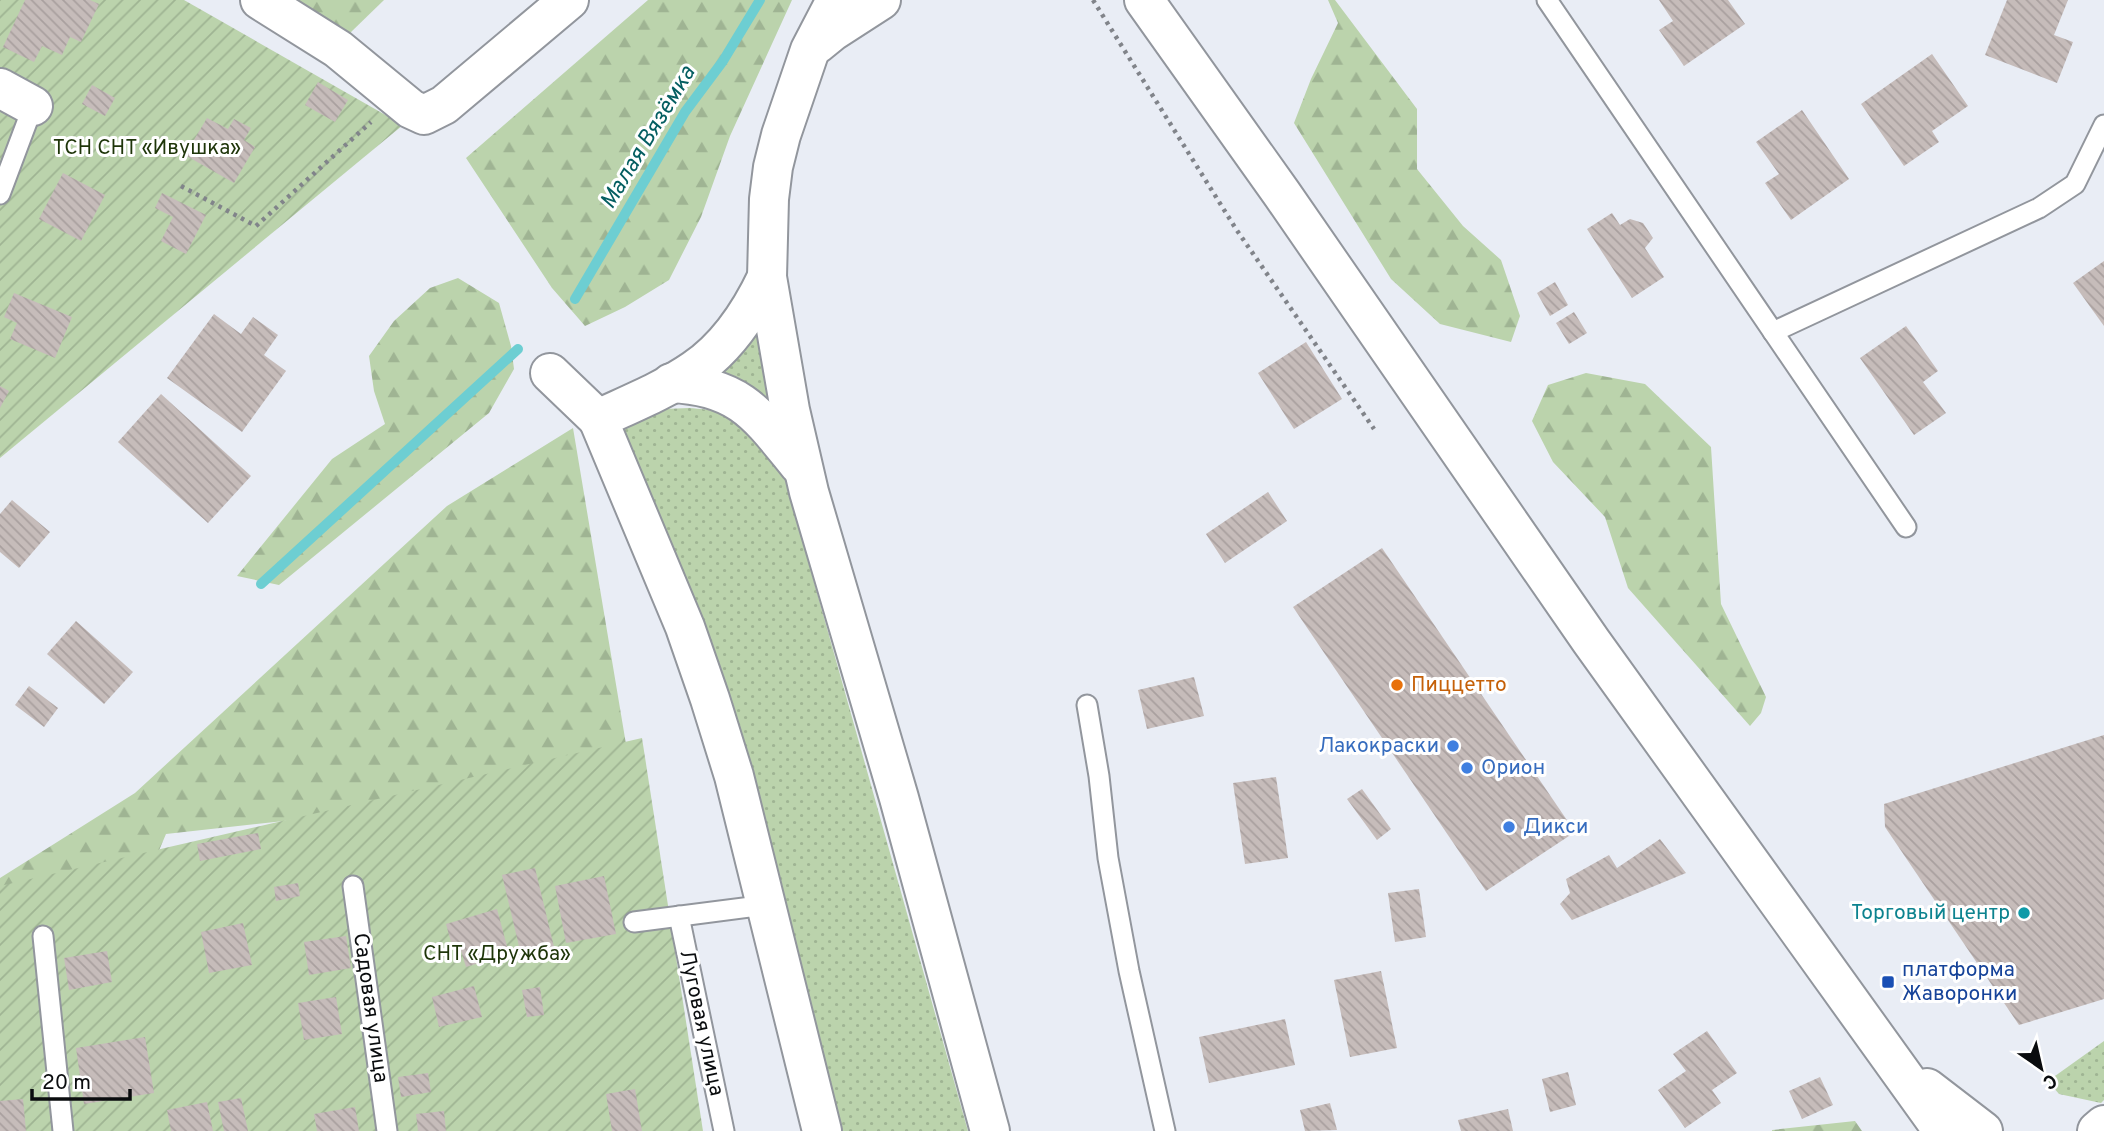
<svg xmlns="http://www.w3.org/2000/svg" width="2104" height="1131" viewBox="0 0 2104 1131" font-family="Overpass,sans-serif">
<defs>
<pattern id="grass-dots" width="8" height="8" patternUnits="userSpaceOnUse" patternTransform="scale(1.75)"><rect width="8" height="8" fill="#bbd3ac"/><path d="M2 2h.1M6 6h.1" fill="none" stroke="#9fb493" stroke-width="1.8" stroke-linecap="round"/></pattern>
<pattern id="forest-firs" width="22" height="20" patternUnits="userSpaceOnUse" patternTransform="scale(1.75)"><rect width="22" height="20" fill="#bbd3ac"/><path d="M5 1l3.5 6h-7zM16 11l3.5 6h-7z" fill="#9fb493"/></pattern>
<pattern id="garden-furrows" width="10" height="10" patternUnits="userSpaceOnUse" patternTransform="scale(1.75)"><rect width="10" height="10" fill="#bbd3ac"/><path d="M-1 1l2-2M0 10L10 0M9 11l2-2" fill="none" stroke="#9fb493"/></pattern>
<pattern id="building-back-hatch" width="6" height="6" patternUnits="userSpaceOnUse" patternTransform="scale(1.75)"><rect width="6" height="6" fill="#c6bcba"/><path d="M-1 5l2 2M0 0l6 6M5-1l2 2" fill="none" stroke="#a9a09f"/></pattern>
</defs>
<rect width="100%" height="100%" fill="#e9edf5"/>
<g fill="url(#grass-dots)">
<path d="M757 312 788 437 712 367Z"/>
<path d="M689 408C700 409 712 409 722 414 746 426 775 457 786 482L968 1131H829L619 423 664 409Z"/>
<path d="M2104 1041V1100L2101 1103 2059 1094 2048 1081Z"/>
</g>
<g fill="url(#forest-firs)">
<path d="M290 0H384L349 34Z"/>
<path d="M648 0H792L730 136 701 217 669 280 625 307 585 326 552 288 466 158Z"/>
<path d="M1328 0H1335L1417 109V169L1463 226 1501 260 1520 316 1511 342 1440 324 1391 279 1294 123 1311 79 1338 23Z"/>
<path d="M458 278 499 303 511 346 514 369 489 413 279 585 237 576 332 459 385 424 374 391 369 356 394 321 430 288Z"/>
<path d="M1586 373 1645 384 1711 447 1721 604 1766 697 1761 713 1750 726 1628 588 1605 517 1553 462 1532 421 1548 385Z"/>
<path d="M573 428 628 756 284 821 166 834 146 881 0 977V878L135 793 447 506Z"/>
<path d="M1855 1121 1862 1131H1772V1130Z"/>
</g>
<g fill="url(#garden-furrows)">
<path d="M0 0H184L403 125 0 458Z"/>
<path d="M642 738 703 1131H0V886Z"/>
</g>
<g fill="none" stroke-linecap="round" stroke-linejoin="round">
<g stroke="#6dced2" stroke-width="10">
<path d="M575 299 685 112 723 61 760 0"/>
<path d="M261 584 518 349"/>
</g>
</g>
<g fill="url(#building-back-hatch)">
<path d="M25 0H90L99 4 81 42 70 37 62 55 42 46 34 62 3 47Z"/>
<path d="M1659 0H1728L1745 24 1684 66 1659 30 1673 21Z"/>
<path d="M2007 0H2068L2054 35 2073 42 2057 83 1985 55Z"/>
<path d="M1932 54 1968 106 1932 131 1939 142 1904 166 1861 104Z"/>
<path d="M318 82 348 100 335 122 305 105Z"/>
<path d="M92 85 115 98 105 116 82 104Z"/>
<path d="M1802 110 1849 179 1791 220 1765 183 1779 174 1756 142Z"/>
<path d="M207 118 228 129 234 119 251 128 244 140 255 147 234 183 185 155Z"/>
<path d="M63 173 105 195 81 241 39 219Z"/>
<path d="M162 193 206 215 186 254 161 241 173 217 155 208Z"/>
<path d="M1612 213 1620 225 1630 219 1643 223 1653 238 1645 248 1664 277 1632 298 1587 229Z"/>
<path d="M2104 261V326L2073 283Z"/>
<path d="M1555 282 1568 305 1550 316 1537 293Z"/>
<path d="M14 293 72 317 55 358 10 339 17 323 4 317Z"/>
<path d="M1574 312 1587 333 1569 344 1556 323Z"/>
<path d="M214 314 241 334 253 317 278 335 264 355 286 371 242 432 167 378Z"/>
<path d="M1906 326 1938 371 1923 382 1946 413 1914 435 1860 358Z"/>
<path d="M1306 342 1342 399 1294 429 1258 373Z"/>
<path d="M0 386 9 391 0 408Z"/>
<path d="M161 394 251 476 208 523 118 442Z"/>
<path d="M1268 492 1287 521 1225 563 1206 534Z"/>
<path d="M12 500 50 532 19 568 0 552V514Z"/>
<path d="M1382 548 1575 832 1486 891 1293 607Z"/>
<path d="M76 621 133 672 104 704 47 654Z"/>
<path d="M1194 677 1204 716 1147 729 1138 690Z"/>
<path d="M29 686 58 708 44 727 15 705Z"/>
<path d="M2104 735V999L2019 1025 1885 827 1884 804Z"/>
<path d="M1276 777 1288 858 1245 864 1233 783Z"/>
<path d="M1362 789 1391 829 1377 840 1347 799Z"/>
<path d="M258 833 261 849 200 861 197 844Z"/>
<path d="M1660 839 1686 873 1572 920 1560 904 1570 893 1566 879 1609 855 1617 868Z"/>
<path d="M535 868 556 955 523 963 502 875Z"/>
<path d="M604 876 616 934 566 943 555 886Z"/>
<path d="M298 883 300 896 276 901 274 887Z"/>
<path d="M1419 889 1426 937 1395 942 1388 893Z"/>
<path d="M497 909 509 954 466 967 461 951 454 953 446 924Z"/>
<path d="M243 923 252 965 209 973 201 932Z"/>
<path d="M346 936 351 968 309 975 304 942Z"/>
<path d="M107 951 112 982 69 990 64 958Z"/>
<path d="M1381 971 1397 1048 1350 1057 1334 980Z"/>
<path d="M474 986 482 1017 439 1027 432 997Z"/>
<path d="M540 987 544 1015 527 1017 522 990Z"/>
<path d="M336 997 342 1034 304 1040 298 1003Z"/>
<path d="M1285 1019 1295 1065 1209 1083 1199 1037Z"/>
<path d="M1707 1031 1737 1073 1712 1090 1721 1103 1685 1128 1658 1090 1686 1071 1673 1054Z"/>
<path d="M145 1037 154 1093 84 1104 76 1048Z"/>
<path d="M1568 1072 1576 1105 1550 1112 1542 1079Z"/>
<path d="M428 1073 431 1092 401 1097 398 1077Z"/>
<path d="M1820 1077 1833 1105 1802 1119 1789 1091Z"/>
<path d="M635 1089 642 1131H612L606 1094Z"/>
<path d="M241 1098 248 1131H224L218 1102Z"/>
<path d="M23 1099 26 1131H0V1101Z"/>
<path d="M207 1102 213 1131H171L167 1110Z"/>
<path d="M1330 1103 1337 1130 1305 1131 1300 1110Z"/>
<path d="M355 1107 359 1131H317L314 1114Z"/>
<path d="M1508 1109 1513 1131H1461L1458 1120Z"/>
<path d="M444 1111 446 1131H418L416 1114Z"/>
</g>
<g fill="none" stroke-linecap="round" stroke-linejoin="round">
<defs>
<g id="lane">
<path d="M1547 0 1906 527"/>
<path d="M0 194 33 106"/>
<path d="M1773 332 2039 208 2075 184 2104 125"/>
<path d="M1087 705 1099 776 1108 858 1129 971 1165 1131"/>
<path d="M353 886 387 1131"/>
<path d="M679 916 724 1131"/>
<path d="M634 922 766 905"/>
<path d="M43 936 63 1131"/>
</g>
<g id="street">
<path d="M260 0 338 49 411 109 424 115 444 105 569 0"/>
<path d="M0 88 33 106"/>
<path d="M550 373 598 419"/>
</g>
<g id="secondary">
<path d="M836 0 810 50 781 135 773 167 769 199 767 277 790 410 809 492 899 798 990 1131"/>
<path d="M1144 0 1282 194 1591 641 1943 1131"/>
<path d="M817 44 833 31 881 0"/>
<path d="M767 277C750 313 728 347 694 370 665 390 630 404 598 419L685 627 710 699 734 776 822 1131"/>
<path d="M671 383C741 386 759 416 799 465"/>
<path d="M1927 1088 1983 1131"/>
<path d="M2097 1131 2104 1125"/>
</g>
</defs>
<use href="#lane" stroke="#92969d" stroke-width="23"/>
<use href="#street" stroke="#92969d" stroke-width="42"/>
<use href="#secondary" stroke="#92969d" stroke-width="42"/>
<g stroke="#81848a" stroke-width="4.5" stroke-dasharray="3.5 5" stroke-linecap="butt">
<path d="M1093 0 1236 229 1374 429"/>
<path d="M181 186 256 226 371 122"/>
</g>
<use href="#lane" stroke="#fff" stroke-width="19"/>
<use href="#street" stroke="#fff" stroke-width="38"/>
<use href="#secondary" stroke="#fff" stroke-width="38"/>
</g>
<circle fill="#e8710a" stroke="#fff" stroke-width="2.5" cx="1397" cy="685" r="7"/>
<g fill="#3f7fe0" stroke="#fff" stroke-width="2.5">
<circle cx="1453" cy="746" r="7"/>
<circle cx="1467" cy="768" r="7"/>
<circle cx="1509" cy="827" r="7"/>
</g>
<circle fill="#0f9aa8" stroke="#fff" stroke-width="2.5" cx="2024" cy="913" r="7"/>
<rect fill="#1a4fb4" stroke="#fff" stroke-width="2.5" x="1881" y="975" width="14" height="14" rx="3.5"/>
<g text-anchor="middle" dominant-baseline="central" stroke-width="6" stroke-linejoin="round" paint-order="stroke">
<g font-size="21" fill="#1e3509" stroke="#fff">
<text x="147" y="148">ТСН СНТ «Ивушка»</text>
<text x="497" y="954">СНТ «Дружба»</text>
</g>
<g font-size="21" fill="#c56008" stroke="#fff" text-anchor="start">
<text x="1411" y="685">Пиццетто</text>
</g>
<g font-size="21" fill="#366cbe" stroke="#fff" text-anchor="start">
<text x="1439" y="746" text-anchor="end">Лакокраски</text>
<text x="1481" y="768">Орион</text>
<text x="1523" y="827">Дикси</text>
</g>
<g font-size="21" fill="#0d838f" stroke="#fff" text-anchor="end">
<text x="2010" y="913">Торговый центр</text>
</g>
<g font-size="21" fill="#164399" stroke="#fff" text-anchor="start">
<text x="1902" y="970">платформа<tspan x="1902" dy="24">Жаворонки</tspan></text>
</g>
<g font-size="21" fill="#0a0c0e" stroke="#fff">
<text transform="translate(370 1008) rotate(82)">Садовая улица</text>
<text transform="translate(701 1023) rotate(78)">Луговая улица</text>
</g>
<g font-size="23" font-style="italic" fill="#045e61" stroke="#fff">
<text transform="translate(649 138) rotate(-59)">Малая Вязёмка</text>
</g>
</g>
<g transform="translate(2041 1068) rotate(146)" stroke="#ffffff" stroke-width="5" paint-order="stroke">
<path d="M0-5L12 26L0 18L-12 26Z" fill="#0a0c0e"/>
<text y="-10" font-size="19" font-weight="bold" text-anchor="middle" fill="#0a0c0e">С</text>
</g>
<path d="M32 1089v10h98v-10" fill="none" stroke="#0a0c0e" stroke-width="3.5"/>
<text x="42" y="1089" font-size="21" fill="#0a0c0e" stroke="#ffffff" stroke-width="5" paint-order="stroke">20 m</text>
</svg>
